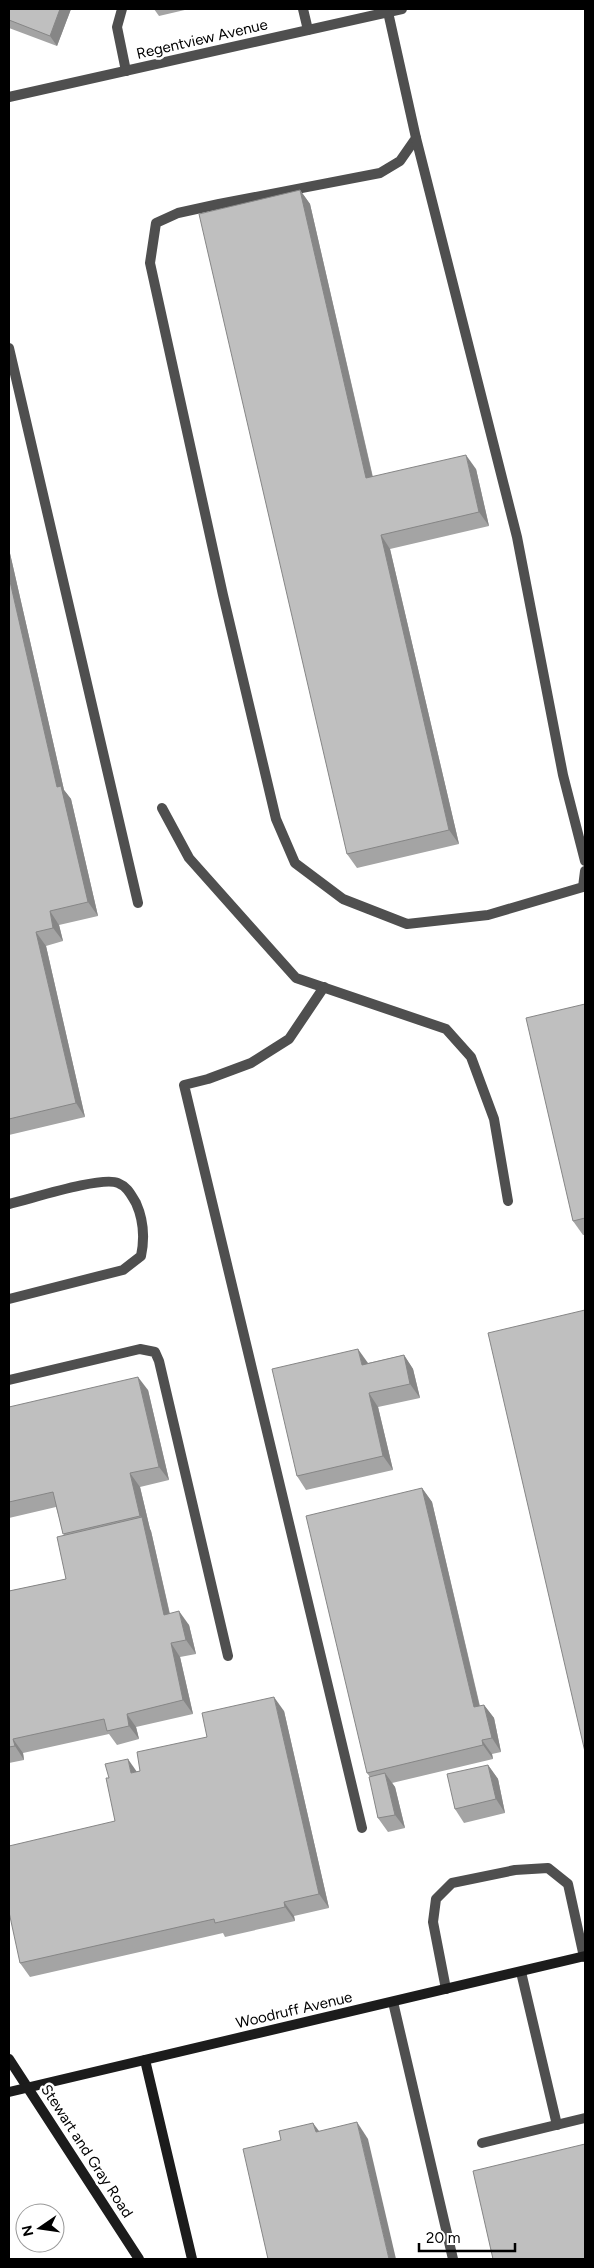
<svg xmlns="http://www.w3.org/2000/svg" width="594" height="2268" viewBox="0 0 594 2268" font-family="Figtree,sans-serif">
<rect width="100%" height="100%" fill="#fff"/>
<g fill="none" stroke-linecap="round" stroke-linejoin="round">
<g stroke="#4f4f4f" stroke-width="10">
<path d="M122 9 117 27 126 71"/>
<path d="M303 9 308 30"/>
<path d="M388 12 416 138 400 161 380 173 219 204 178 213 156 223 150 263 223 595 276 819 295 863 343 899 407 924 488 915 583 887 585 871"/>
<path d="M416 138 517 537 563 775 585 861"/>
<path d="M9 348 138 903"/>
<path d="M162 808 189 858 296 978 446 1029 471 1057 494 1119 508 1201"/>
<path d="M324 987 289 1039 251 1063 208 1079 184 1085 362 1828"/>
<path d="M9 1204C31 1199 101 1176 118 1183 128 1187 131 1195 136 1203 144 1221 145 1237 141 1256L123 1270 9 1299"/>
<path d="M9 1380 140 1349 155 1352 159 1361 228 1656"/>
<path d="M521 1972 557 2125"/>
<path d="M446 1989 433 1922 436 1899 452 1883 515 1870 548 1868 568 1884 584 1957"/>
<path d="M393 2002 453 2259"/>
<path d="M482 2143 585 2118"/>
</g>
<path stroke="#4f4f4f" stroke-width="10" d="M9 97 402 9"/>
<g stroke="#1c1c1c" stroke-width="10">
<path d="M9 2059 139 2259"/>
<path d="M145 2060 192 2259"/>
<path d="M9 2092 585 1956"/>
</g>
</g>
<g fill="#a4a4a4">
<path d="M9 9H71L57 46 9 28Z"/>
<path d="M154 9H189L159 16Z"/>
<path d="M300 190 310 204 373 477 476 469 489 526 390 549 459 844 357 868 347 854Z"/>
<path d="M9 549 64 790 71 799 98 916 59 925 63 941 46 946 85 1117 9 1135Z"/>
<path d="M585 1004V1235H583L573 1221Z"/>
<path d="M404 1355 413 1369 420 1398 378 1407 393 1470 306 1490 297 1476 368 1363Z"/>
<path d="M148 1390 169 1480 140 1487 150 1529 151 1531 170 1614 189 1625 196 1654 180 1657 193 1714 136 1727 139 1739 117 1745 109 1734 23 1753 24 1760 9 1763V1591L66 1579 64 1535 56 1507 9 1518V1407Z"/>
<path d="M422 1488 432 1502 480 1706 484 1705 494 1718 501 1752 492 1754 493 1759 392 1783 395 1787 405 1828 388 1832 378 1818 370 1777 367 1773Z"/>
<path d="M284 1711 329 1908 294 1916 295 1921 225 1937 223 1933 30 1977 20 1963 115 1821 137 1772 140 1771 207 1737Z"/>
<path d="M488 1765 498 1779 505 1813 464 1823 455 1809Z"/>
</g>
<g fill="#868686">
<path d="M60 9H71L57 46 50 36Z"/>
<path d="M300 190 310 204 376 492 366 478Z"/>
<path d="M466 455 476 469 489 526 479 512Z"/>
<path d="M381 535 390 549 459 844 449 830Z"/>
<path d="M9 549 64 790 71 799 98 916 88 902 57 787 9 577Z"/>
<path d="M50 911 59 925 63 941 53 928Z"/>
<path d="M36 932 46 946 85 1117 76 1103Z"/>
<path d="M358 1349 368 1363 372 1379 362 1365Z"/>
<path d="M404 1355 413 1369 420 1398 410 1384Z"/>
<path d="M138 1377 148 1390 169 1480 159 1467Z"/>
<path d="M369 1393 378 1407 393 1470 383 1456Z"/>
<path d="M130 1473 140 1487 150 1529 151 1531 173 1629 164 1615 142 1518 140 1516Z"/>
<path d="M422 1488 432 1502 483 1721 474 1707Z"/>
<path d="M179 1611 189 1625 196 1654 186 1640Z"/>
<path d="M171 1643 180 1657 193 1714 183 1700Z"/>
<path d="M274 1697 284 1711 329 1908 319 1894Z"/>
<path d="M484 1705 494 1718 501 1752 492 1738Z"/>
<path d="M127 1714 136 1727 139 1739 129 1726Z"/>
<path d="M13 1739 23 1753 24 1760 15 1746Z"/>
<path d="M482 1740 492 1754 493 1759 483 1745Z"/>
<path d="M128 1759 137 1772 131 1773Z"/>
<path d="M488 1765 498 1779 505 1813 496 1799Z"/>
<path d="M385 1773 395 1787 405 1828 395 1815Z"/>
<path d="M284 1902 294 1916 295 1921 285 1907Z"/>
<path d="M357 2122 368 2139 396 2259H389Z"/>
<path d="M313 2123 325 2139 316 2132Z"/>
</g>
<g fill="#bfbfbf" stroke="#868686">
<path d="M9 9H60L50 36 9 20Z"/>
<path d="M300 190 366 478 466 455 479 512 381 535 449 830 347 854 199 214Z"/>
<path d="M9 577 57 787 61 786 88 902 50 911 53 928 36 932 76 1103 9 1119Z"/>
<path d="M585 1004V1218L573 1221 526 1018Z"/>
<path d="M585 1310V1752L488 1333Z"/>
<path d="M358 1349 362 1365 404 1355 410 1384 369 1393 383 1456 297 1476 272 1369Z"/>
<path d="M138 1377 159 1467 130 1473 140 1516 63 1534 53 1492 9 1502V1407Z"/>
<path d="M422 1488 474 1707 484 1705 492 1738 482 1740 483 1745 367 1773 306 1516Z"/>
<path d="M142 1517 164 1615 179 1611 186 1640 171 1643 183 1700 127 1714 129 1726 107 1731 104 1719 13 1739 15 1746 9 1747V1591L66 1579 57 1537Z"/>
<path d="M274 1697 319 1894 284 1902 285 1907 215 1923 214 1919 20 1963 9 1912V1846L115 1821 106 1778H109L105 1764 128 1759 131 1773 140 1771 137 1752 207 1737 202 1713Z"/>
<path d="M488 1765 496 1799 455 1809 447 1774Z"/>
<path d="M385 1773 395 1815 378 1818 369 1777Z"/>
<path d="M357 2122 389 2259H268L243 2149 281 2140 279 2131 313 2123 316 2132Z"/>
<path d="M585 2144V2259H493L473 2171Z"/>
</g>
<g text-anchor="middle" dominant-baseline="central" stroke-width="5" stroke-linejoin="round" paint-order="stroke">
<g font-size="15" fill="#000" stroke="#fff">
<text transform="translate(202 39) rotate(-13)">Regentview Avenue</text>
<text transform="translate(294 2010) rotate(-13)">Woodruff Avenue</text>
<text transform="translate(87 2151) rotate(57)">Stewart and Gray Road</text>
</g>
</g>
<rect width="594" height="2268" fill="none" stroke="#000000" stroke-width="20"/>
<g transform="translate(40 2228) rotate(257)"><circle r="24" fill="#ffffff" stroke="#999999"/>
<path d="M0-4L9 19L0 12L-9 19Z" fill="#000000"/>
<text y="-8" font-size="14" font-weight="bold" text-anchor="middle" fill="#000000">N</text>
</g>
<path d="M419 2243v8h96v-8" fill="none" stroke="#000000" stroke-width="2.5"/>
<text x="426" y="2243" font-size="15" fill="#000000" stroke="#ffffff" stroke-width="4" paint-order="stroke">20 m</text>
</svg>
